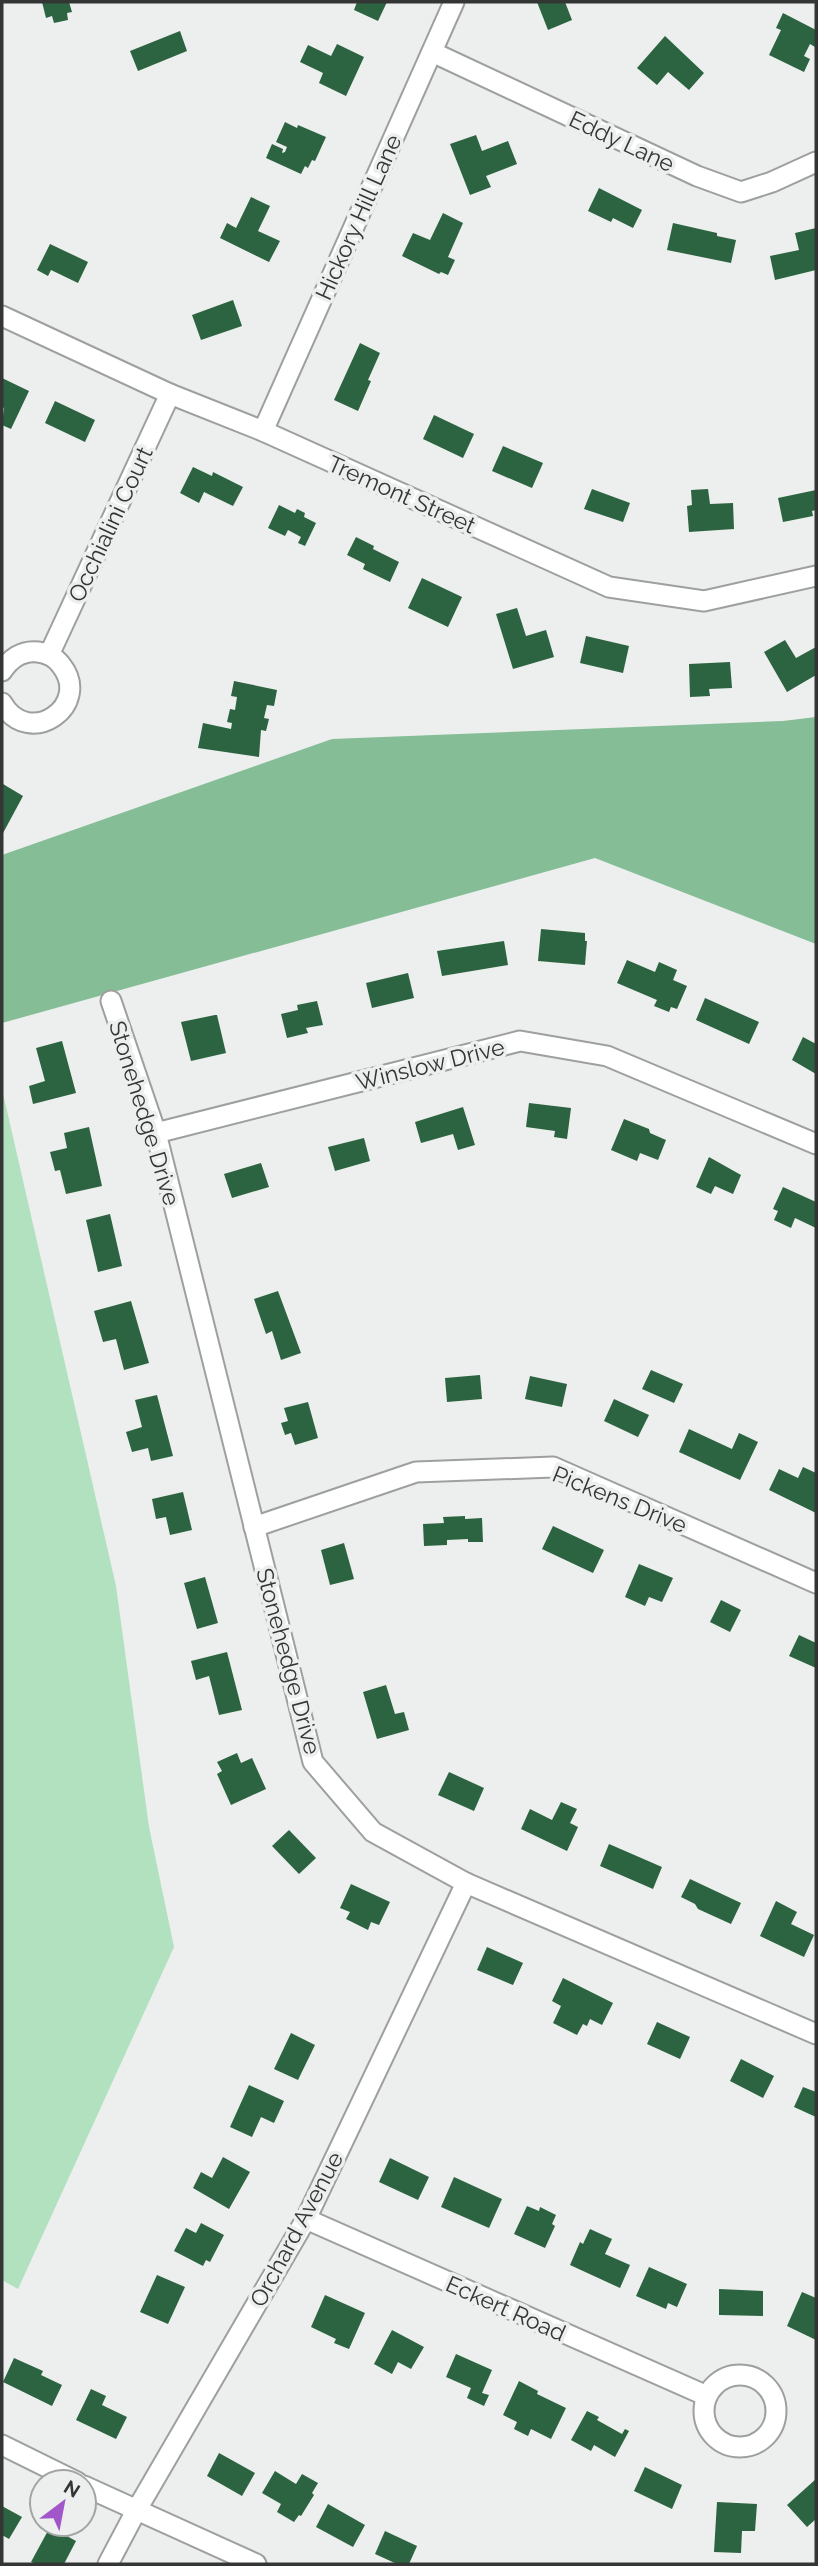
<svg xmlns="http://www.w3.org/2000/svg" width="818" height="2566" viewBox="0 0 818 2566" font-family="Raleway,sans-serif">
<rect width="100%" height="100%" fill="#ecefed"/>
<path fill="#b2e1bf" d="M2 1089 116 1586 149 1827 174 1947 18 2289 2 2280Z"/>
<path fill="#85bd96" d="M816 717V944L595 858 2 1023V855L332 739 783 721Z"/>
<g fill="#2c6340">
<path d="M42 2H69L72 12 67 13 68 20 54 23 52 16 46 18Z"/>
<path d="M357 2H387L378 21 354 10Z"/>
<path d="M537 2H565L572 20 548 30Z"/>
<path d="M783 13 816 30V45L815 47 810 44 804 56 810 59 804 72 769 55 781 30 776 28Z"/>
<path d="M180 31 187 51 138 71 130 51Z"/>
<path d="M665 36 704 73 689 90 668 72 657 85 637 68Z"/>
<path d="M337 44 364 57 346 96 319 83 323 73 300 62 308 45 331 56Z"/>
<path d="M285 122 297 128 298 125 326 137 315 161 312 160 308 168 305 166 301 174 266 158 272 144 283 149 282 153 285 152 287 147 276 142Z"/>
<path d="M476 135 482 151 508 141 517 164 486 176 491 187 470 195 450 144Z"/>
<path d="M599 188 642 210 633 228 613 218 611 222 588 211Z"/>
<path d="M251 197 270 206 258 231 280 241 269 262 220 238 227 223 236 228Z"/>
<path d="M443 213 463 223 448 257 455 260 448 275 441 272 439 274 402 256 413 233 430 240Z"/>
<path d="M673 223 717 233V236L736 240 731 263 667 250Z"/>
<path d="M816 228V270L775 280 770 256 799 250 795 233Z"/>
<path d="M50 244 88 262 78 283 51 270 48 276 37 270Z"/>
<path d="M233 300 242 326 201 340 192 315Z"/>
<path d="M360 343 380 353 368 380 371 381 358 411 334 400Z"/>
<path d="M2 378 29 391 11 429 2 425 4 408 2 407Z"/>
<path d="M55 401 95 420 85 442 45 423Z"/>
<path d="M434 415 474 434 463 458 423 439Z"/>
<path d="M503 446 543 463 532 488 492 471Z"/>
<path d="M193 467 212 476 213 472 243 487 233 506 204 492 199 503 180 493Z"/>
<path d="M592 489 630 503 623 522 584 509Z"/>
<path d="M708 489 710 504 733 503 734 529 689 532 687 506 692 505 691 490Z"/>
<path d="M816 490V510L812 511 813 516 783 522 778 498Z"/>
<path d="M279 505 295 513 297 509 305 513 304 517 316 523 305 546 298 543 301 537 288 530 285 536 268 528Z"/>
<path d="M356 537 374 546 373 549 399 562 390 582 363 569 365 564 347 555Z"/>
<path d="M422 578 462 597 448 627 408 608Z"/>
<path d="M517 608 526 636 546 630 554 657 513 669 496 614Z"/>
<path d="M586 636 629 646 623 673 580 663Z"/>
<path d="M785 640 796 658 816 647V675L787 692 764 652Z"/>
<path d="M730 662 732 688 709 689 710 696 690 697 689 664Z"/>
<path d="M234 681 277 690 274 706 267 705 264 718 269 719 266 731 261 730 259 757 198 748 203 723 231 729 232 723 227 722 230 709 235 710 237 697 231 696Z"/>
<path d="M3 784 23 796 2 835V786Z"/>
<path d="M541 929 585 933V941H587L585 965 538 961Z"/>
<path d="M504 941 508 965 442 976 437 951Z"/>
<path d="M627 960 655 972 659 962 677 970 673 980 687 986 677 1009 671 1007 669 1012 654 1006 657 1000 617 983Z"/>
<path d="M408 973 414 998 372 1008 366 983Z"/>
<path d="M705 998 759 1022 749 1044 696 1020Z"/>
<path d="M317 1001 323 1025 306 1028 308 1033 287 1038 281 1014 298 1010 297 1005Z"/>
<path d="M215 1015H217L226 1053 191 1061 181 1022Z"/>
<path d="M803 1037 816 1044V1074L792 1060Z"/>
<path d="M62 1041 76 1093 33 1104 29 1086 45 1081 36 1048Z"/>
<path d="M529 1103 571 1108 567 1139 554 1137 555 1131 526 1127Z"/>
<path d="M463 1107 475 1145 458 1150 453 1134 421 1143 415 1122Z"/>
<path d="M624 1119 649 1129 650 1133 666 1140 658 1160 640 1153 637 1161 611 1150Z"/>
<path d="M89 1127 102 1186 66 1194 60 1170 55 1171 50 1152 67 1148 64 1133Z"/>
<path d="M364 1138 370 1161 335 1171 328 1147Z"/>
<path d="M709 1157 741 1175 733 1194 715 1186 711 1194 696 1187Z"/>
<path d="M261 1163 269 1187 232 1198 224 1174Z"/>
<path d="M783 1187 816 1202V1228L795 1218 791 1228 774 1220 778 1211 773 1209Z"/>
<path d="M110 1214 122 1266 98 1272 86 1220Z"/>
<path d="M278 1291 301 1353 281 1360 272 1331 266 1334 254 1299Z"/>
<path d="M131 1301 149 1363 124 1370 116 1339 103 1342 94 1311Z"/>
<path d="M651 1370 683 1384 674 1403 642 1389Z"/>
<path d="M480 1375 482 1399 447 1402 445 1378Z"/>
<path d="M530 1376 567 1384 562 1407 525 1399Z"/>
<path d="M157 1395 173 1456 151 1461 148 1448 132 1452 126 1432 142 1427 135 1400Z"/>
<path d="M614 1399 649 1415 638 1437 604 1421Z"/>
<path d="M308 1402 318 1438 295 1445 291 1433 285 1435 281 1423 288 1421 284 1408Z"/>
<path d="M689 1429 732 1449 739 1433 758 1442 740 1480 679 1452Z"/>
<path d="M803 1467 816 1473V1513L769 1490 779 1469 798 1478Z"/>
<path d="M183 1492 192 1530 170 1535 166 1517 156 1519 152 1499Z"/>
<path d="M465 1516V1519L482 1518 483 1542H468V1539L447 1540V1545L424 1546 423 1524 444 1523 443 1517Z"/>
<path d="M553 1526 604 1550 593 1573 542 1549Z"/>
<path d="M344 1543 354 1579 330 1585 321 1550Z"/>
<path d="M639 1564 673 1578 662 1602 649 1597 645 1606 625 1597Z"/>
<path d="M205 1577 218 1623 197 1629 184 1583Z"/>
<path d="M721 1600 741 1610 730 1632 710 1622Z"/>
<path d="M799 1635 816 1643V1668L789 1656Z"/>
<path d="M227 1652 242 1710 219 1715 209 1676 196 1680 191 1661Z"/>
<path d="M386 1685 395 1714 404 1712 409 1730 377 1739 363 1692Z"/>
<path d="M237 1753 241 1763 252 1758 266 1789 231 1805 217 1774 222 1771 217 1762Z"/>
<path d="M449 1772 484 1788 474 1811 438 1795Z"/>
<path d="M561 1802 577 1809 570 1823 578 1827 567 1851 521 1829 530 1809 552 1820Z"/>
<path d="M289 1830 316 1858 299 1874 272 1846Z"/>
<path d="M609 1844 662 1867 653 1889 600 1866Z"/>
<path d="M690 1879 741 1903 731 1924 698 1909 695 1904 681 1897Z"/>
<path d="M351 1884 390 1902 379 1925 371 1922 368 1930 346 1919 350 1912 340 1908Z"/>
<path d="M776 1901 797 1912 791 1924 814 1935 804 1957 760 1936Z"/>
<path d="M487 1947 523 1963 513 1985 477 1970Z"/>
<path d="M563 1978 613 2003 602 2025 590 2019 587 2026 583 2024 577 2035 553 2023 561 2006 552 2001Z"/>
<path d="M657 2022 690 2037 680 2059 647 2044Z"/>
<path d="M291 2033 315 2045 298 2080 274 2069Z"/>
<path d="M741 2059 774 2076 763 2098 730 2081Z"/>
<path d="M249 2085 284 2101 274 2123 261 2117 252 2137 230 2127Z"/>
<path d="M803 2087 816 2092V2117L794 2107Z"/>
<path d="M223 2157 250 2172 229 2209 193 2188 201 2172 212 2178Z"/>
<path d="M390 2158 429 2177 418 2200 379 2182Z"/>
<path d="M454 2177 502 2199 489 2228 441 2207Z"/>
<path d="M527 2206 539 2211 540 2207 556 2215 552 2224 555 2226 545 2248 514 2234Z"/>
<path d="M201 2223 224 2235 210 2262 206 2260 203 2266 174 2251 186 2228 196 2233Z"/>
<path d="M590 2229 612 2239 605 2254 630 2265 620 2288 570 2265 580 2242 583 2244Z"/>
<path d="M649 2267 687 2284 677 2307 668 2303 666 2309 636 2296Z"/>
<path d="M157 2275 185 2287 168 2324 140 2312Z"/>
<path d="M719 2289 763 2291V2316L719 2315Z"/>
<path d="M802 2292 816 2298V2340L787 2326Z"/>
<path d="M325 2295 365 2313 349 2349 334 2343 336 2339 311 2327Z"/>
<path d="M392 2330 424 2347 411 2369 398 2362 392 2374 374 2364Z"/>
<path d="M456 2354 492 2370 482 2393 489 2395 484 2406 467 2398 471 2388 446 2377Z"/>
<path d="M14 2358 43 2371 41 2375 62 2385 52 2406 3 2382Z"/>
<path d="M519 2381 538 2391 537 2394 566 2408 551 2439 531 2429 528 2436 514 2429 517 2422 503 2415Z"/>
<path d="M91 2389 106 2396 102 2405 127 2417 116 2439 76 2420Z"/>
<path d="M587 2411 599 2417 597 2420 622 2434 625 2429 629 2431 615 2457 594 2445 591 2451 571 2440Z"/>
<path d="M219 2453 255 2473 242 2496 207 2476Z"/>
<path d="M645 2467 682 2485 672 2509 634 2491Z"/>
<path d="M275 2471 296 2484 302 2474 318 2483 312 2493 314 2495 301 2516 299 2515 294 2522 277 2512 281 2504 262 2493Z"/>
<path d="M816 2479V2519L807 2527 787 2505Z"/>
<path d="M717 2502 757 2504 755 2531H742L741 2553 714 2552Z"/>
<path d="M328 2504 365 2525 353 2547 316 2527Z"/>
<path d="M2 2506 22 2517 9 2539 2 2535Z"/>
<path d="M50 2527 76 2541 64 2564H36L31 2562Z"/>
<path d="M385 2531 417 2546 409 2564H397L375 2554Z"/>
</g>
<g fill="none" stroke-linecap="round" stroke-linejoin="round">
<defs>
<g id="minor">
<path d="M432 52 697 176 741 192 772 182 816 162"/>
<path d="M2 316 170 394 263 431 609 587 704 601 816 576"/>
<path d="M263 431 454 2"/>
<path d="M49 655 170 394"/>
<path d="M2 671C10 659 22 650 38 652 47 653 56 658 61 665 93 705 29 750 2 703"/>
<path d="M111 1001 156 1133 313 1762 373 1832 466 1883 816 2034"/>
<path d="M156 1133 520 1041 607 1056 816 1144"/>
<path d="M254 1527 416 1472 553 1467 816 1583"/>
<path d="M306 2219 707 2396"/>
<circle cx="740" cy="2411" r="36"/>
<path d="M2 2445 77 2482"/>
<path d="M84 2486 256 2564"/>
<path d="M108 2564 136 2511 306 2219 466 1883"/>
</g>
</defs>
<use href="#minor" stroke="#9da09e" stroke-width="23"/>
<use href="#minor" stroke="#fff" stroke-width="19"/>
</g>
<g text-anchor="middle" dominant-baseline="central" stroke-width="7" stroke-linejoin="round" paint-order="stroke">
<g font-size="23" fill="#343635" stroke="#ecefed">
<text transform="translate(622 141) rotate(25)">Eddy Lane</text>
<text transform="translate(358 217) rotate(-66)">Hickory Hill Lane</text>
<text transform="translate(402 494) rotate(24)">Tremont Street</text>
<text transform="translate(110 524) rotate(-65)">Occhialini Court</text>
<text transform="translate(430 1064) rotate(-14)">Winslow Drive</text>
<text transform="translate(145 1113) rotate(73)">Stonehedge Drive</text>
<text transform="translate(620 1499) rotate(22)">Pickens Drive</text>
<text transform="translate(289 1661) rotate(75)">Stonehedge Drive</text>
<text transform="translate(296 2229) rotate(-62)">Orchard Avenue</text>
<text transform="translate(506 2308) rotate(24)">Eckert Road</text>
</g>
</g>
<rect width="818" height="2566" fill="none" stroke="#343635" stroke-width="7"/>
<g transform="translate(63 2503) rotate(32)"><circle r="33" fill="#ecefed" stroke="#a2a5a3" stroke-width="2"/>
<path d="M0-5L12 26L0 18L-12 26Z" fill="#a157ca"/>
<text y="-10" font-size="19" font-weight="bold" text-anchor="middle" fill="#343635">N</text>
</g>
</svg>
